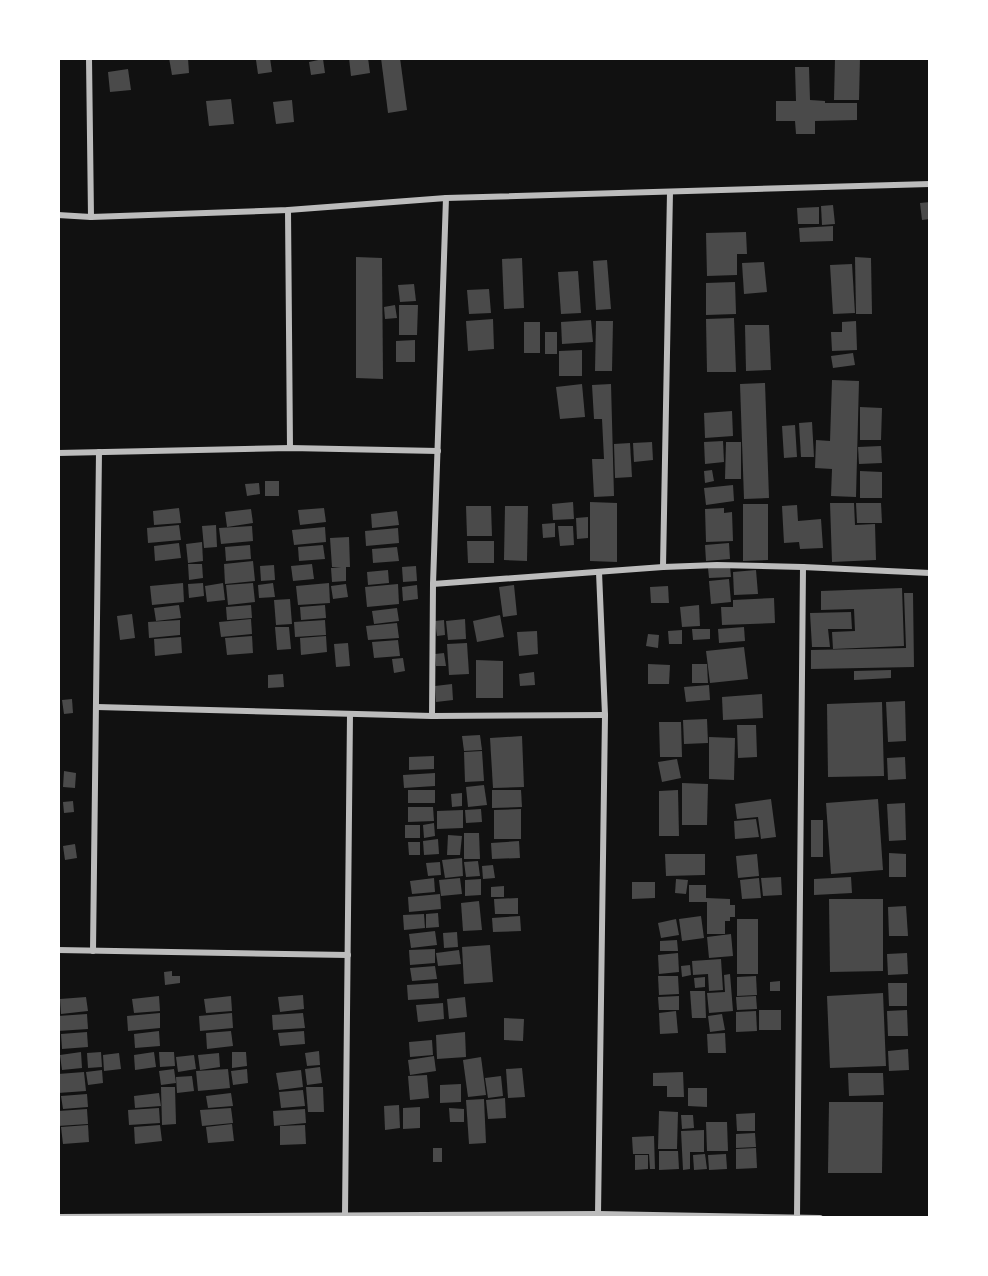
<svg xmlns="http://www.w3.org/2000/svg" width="988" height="1276" viewBox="0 0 988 1276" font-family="'Archivo Narrow',sans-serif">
<rect width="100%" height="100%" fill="#111"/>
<g fill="#4a4a4a">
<path d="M169 58H188L189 73 172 75Z"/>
<path d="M263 58H270L272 72 258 74 256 60Z"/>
<path d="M349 58H368L370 73 351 76Z"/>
<path d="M381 58H400L407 110 388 113Z"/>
<path d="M835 58H860L859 100H834Z"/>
<path d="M323 59 325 73 311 75 309 62Z"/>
<path d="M795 67H809L810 100 825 101V103H857V120L815 121V134H796L795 121H776V101H796Z"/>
<path d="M128 69 131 90 110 92 108 72Z"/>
<path d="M231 99 234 124 209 126 206 101Z"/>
<path d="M292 100 294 122 276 124 273 102Z"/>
<path d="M930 202V219L922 220 920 203Z"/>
<path d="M833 205 835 224 822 225 821 206Z"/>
<path d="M819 207V224H798L797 208Z"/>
<path d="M833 226V241L800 242 799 228Z"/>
<path d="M746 232 747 254H737V275L707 276 706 233Z"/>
<path d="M356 257 382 258 383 379 356 378Z"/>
<path d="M855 257 871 258 872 314H856Z"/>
<path d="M522 258 524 308 504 309 502 259Z"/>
<path d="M607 260 611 309 596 310 593 261Z"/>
<path d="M764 262 767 292 744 294 742 263Z"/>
<path d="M852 264 855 313 833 314 830 265Z"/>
<path d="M578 271 581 313 561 314 558 272Z"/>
<path d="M735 282 736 314 706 315V283Z"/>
<path d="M414 284 416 301 400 302 398 285Z"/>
<path d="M489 289 491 313 469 314 467 290Z"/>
<path d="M395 305 397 318 385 319 384 307Z"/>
<path d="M399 305H418L417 335H399Z"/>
<path d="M734 318 736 372H707L706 319Z"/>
<path d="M493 319 494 349 468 351 466 321Z"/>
<path d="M591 320 593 342 562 344 561 322Z"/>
<path d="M596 321H613L612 371H595Z"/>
<path d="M856 321 857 350 832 351 831 332H842V322Z"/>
<rect x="524" y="322" width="16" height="31"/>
<path d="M745 325H769L771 370 746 371Z"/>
<rect x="545" y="332" width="12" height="22"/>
<path d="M415 340V362H396V341Z"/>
<path d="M582 350V376H559V351Z"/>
<path d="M853 353 855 365 833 368 831 356Z"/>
<path d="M832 380 859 381 856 497 831 496 832 469 815 468 816 440 830 441Z"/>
<path d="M765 383 769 498 744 499 740 384Z"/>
<path d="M582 384 585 417 560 419 556 387Z"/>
<path d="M611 384 614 496 594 497 592 459H604L602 419H594L592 385Z"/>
<path d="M860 407 882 408 881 440H860Z"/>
<path d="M732 411 733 436 705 438 704 413Z"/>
<path d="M812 422 814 457H801L799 423Z"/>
<path d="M795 425 797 457 784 458 782 426Z"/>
<path d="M723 441 724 462 705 464 704 442Z"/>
<path d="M652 442 653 460 634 462 633 443Z"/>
<path d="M726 442H741V479H725Z"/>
<path d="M630 443 632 477 615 478 614 444Z"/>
<path d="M881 446 882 463 859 464 858 447Z"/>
<path d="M712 470 714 481 705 483 704 471Z"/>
<path d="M860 471 882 472V498H860Z"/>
<rect x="265" y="481" width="14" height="15"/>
<path d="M259 483 260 494 247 496 245 484Z"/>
<path d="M733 485 734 501 706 505 704 488Z"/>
<path d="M573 502 574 519 553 520 552 504Z"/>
<path d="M590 502 617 503V562L590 561Z"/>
<path d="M830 503H854L855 525 875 524 876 560 832 562Z"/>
<path d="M856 503H881L882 523H857Z"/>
<path d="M743 504H768V560L743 561Z"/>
<path d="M797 505 798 521 821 519 823 548 800 549 799 542 784 543 782 506Z"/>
<path d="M466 506H491L492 536H467Z"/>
<path d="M505 506H528L527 561 504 560Z"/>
<path d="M179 508 181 523 154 525 153 511Z"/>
<path d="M324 508 326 522 300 525 298 510Z"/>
<path d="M724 508V513L732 512 733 541 706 542 705 509Z"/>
<path d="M251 509 253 523 227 527 225 512Z"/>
<path d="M397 511 399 525 372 528 371 514Z"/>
<path d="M588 517V538L577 539 576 518Z"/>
<path d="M555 523V537L543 538 542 524Z"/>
<path d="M179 525 181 540 148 543 147 528Z"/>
<path d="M216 525 217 547 204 548 202 526Z"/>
<path d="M252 526 253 541 221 544 219 528Z"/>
<path d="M558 526H573L574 545 560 546Z"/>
<path d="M325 527 326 542 294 545 292 530Z"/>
<path d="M398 528 399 543 366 546 365 531Z"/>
<path d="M349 537 350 567H346V581L332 582 331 568H341L332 567 330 538Z"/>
<path d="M467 541H494V563H468Z"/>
<path d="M202 542 203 561 188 563 186 544Z"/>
<path d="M179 543 181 558 155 561 154 546Z"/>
<path d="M729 543 730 559 706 561 705 545Z"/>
<path d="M250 545 251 559 226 561 225 547Z"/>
<path d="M323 545 325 559 299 561 298 547Z"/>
<path d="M397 547 399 561 373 563 372 549Z"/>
<path d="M253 561 255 581 225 584 224 564Z"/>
<path d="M188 564H202L203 578 189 580Z"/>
<path d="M312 564 314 579 293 581 291 566Z"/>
<path d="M274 565 275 580 261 581 260 566Z"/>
<path d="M416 566 417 581 403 582 402 567Z"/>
<path d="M730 566 731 577 709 578 708 568Z"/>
<path d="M388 570 389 583 368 585 367 572Z"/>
<path d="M756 570 758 594 734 595 733 572Z"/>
<path d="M729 579 731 602 711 604 709 581Z"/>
<path d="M183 583 184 602 152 605 150 586Z"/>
<path d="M203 583 204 596 189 598 188 584Z"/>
<path d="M223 583 225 600 207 602 205 586Z"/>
<path d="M253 583 255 602 228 605 226 585Z"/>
<path d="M273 583 275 597 259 598 258 585Z"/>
<path d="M329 583 330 603 298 605 296 586Z"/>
<path d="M346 584 348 597 333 599 331 586Z"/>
<path d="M398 584 399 604 367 607 365 587Z"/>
<path d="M417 585 418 599 403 601 402 587Z"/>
<path d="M514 585 517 615 503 617 499 587Z"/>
<path d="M668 586 669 603H651L650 587Z"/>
<path d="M902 588 904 646 833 649 832 632 855 631 854 609 821 610V591Z"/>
<path d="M904 593H913L914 667 811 669V650L906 648Z"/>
<path d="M774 598 775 623 722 625 721 607H733V600Z"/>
<path d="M290 599 292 624 276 625 274 600Z"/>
<path d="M179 605 181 618 156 621 154 608Z"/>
<path d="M251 605 252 618 227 620 226 607Z"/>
<path d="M325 605 326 618 301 620 300 607Z"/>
<path d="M699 605 700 626 682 627 680 607Z"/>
<path d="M397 608 399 621 374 624 372 611Z"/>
<path d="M851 612 852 629H828L830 647H812L810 613Z"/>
<path d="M132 614 135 638 120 640 117 616Z"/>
<path d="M500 615 504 637 477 642 473 621Z"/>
<path d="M251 619 252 634 221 637 219 622Z"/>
<path d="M465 619 466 639 448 640 446 621Z"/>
<path d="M180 620V635L149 638 148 622Z"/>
<path d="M325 620 326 635 295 637 294 622Z"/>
<path d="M444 620 445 635 437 636 435 621Z"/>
<path d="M397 623 399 638 368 640 366 626Z"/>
<path d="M275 627H289L291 649 277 650Z"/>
<path d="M744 627 745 641 719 643 718 629Z"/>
<path d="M692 629H710V639L693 640Z"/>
<path d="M682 630V644H669L668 631Z"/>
<path d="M537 631 538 654 519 656 517 632Z"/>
<path d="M648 634 659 635 658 648 646 646Z"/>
<path d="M252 636 253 653 227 655 225 638Z"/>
<path d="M326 636 327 652 301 655 300 638Z"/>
<path d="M181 637 182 653 155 656 154 639Z"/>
<path d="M398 640 400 656 374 658 372 642Z"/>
<path d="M348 643 350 666 336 667 334 644Z"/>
<path d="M467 643 469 674 449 675 447 644Z"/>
<path d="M744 647 748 679 710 683 706 651Z"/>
<path d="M444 653 446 666H436L435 654Z"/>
<path d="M403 658 405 671 394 673 392 659Z"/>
<path d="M476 660 503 661V698H476Z"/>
<path d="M648 664 670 665 669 684H648Z"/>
<path d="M692 664H707L708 683H692Z"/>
<path d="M891 670V678L854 680V671Z"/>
<path d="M534 672 535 685 520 686 519 674Z"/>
<path d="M283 674 284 687 268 688V675Z"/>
<path d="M452 684 453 700 436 702 435 686Z"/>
<path d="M709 685 710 700 686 702 684 687Z"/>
<path d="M762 694 763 718 723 720 722 697Z"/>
<path d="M72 699 73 713 64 714 62 700Z"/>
<path d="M905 701 906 741 888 742 886 702Z"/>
<path d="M882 702 884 776 828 777 827 704Z"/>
<path d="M707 719 708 743 684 744 683 720Z"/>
<path d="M659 722H681L682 757H660Z"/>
<path d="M737 725H756L757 757 738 758Z"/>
<path d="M480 735 482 750 464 751 462 736Z"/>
<path d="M522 736 524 787 493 788 490 738Z"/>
<path d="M709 737 735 738 734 780 709 779Z"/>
<path d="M482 751 484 781 465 782 464 752Z"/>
<path d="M434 756V769L409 770V757Z"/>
<path d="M905 757 906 779 888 780 887 758Z"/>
<path d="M677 759 681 778 662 782 658 762Z"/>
<path d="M64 771 76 773 75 788 63 787Z"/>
<path d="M435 773V786L404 788 403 775Z"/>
<path d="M682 783 708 784 707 825H682Z"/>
<path d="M484 785 487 805 468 807 466 787Z"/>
<rect x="408" y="790" width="27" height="13"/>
<path d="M492 790H521L522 807 492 808Z"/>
<path d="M678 790 679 836H659V791Z"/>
<path d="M462 793V806L452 807 451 794Z"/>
<path d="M771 799 776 837 761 839 758 817 737 819 735 804Z"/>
<path d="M878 799 883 870 831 874 826 803Z"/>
<path d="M73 801 74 812 64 813 63 802Z"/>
<path d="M905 803 906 840 889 841 887 804Z"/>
<path d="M408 807H433L434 821 408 822Z"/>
<path d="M481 809 482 822 466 823 465 810Z"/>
<path d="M521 809V839H494V810Z"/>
<path d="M463 810V828L437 829V811Z"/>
<path d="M756 819 759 837 735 839 734 821Z"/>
<rect x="811" y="820" width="12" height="37"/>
<path d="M434 823 435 836 424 838 423 825Z"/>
<rect x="405" y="825" width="15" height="13"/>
<path d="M464 833H479L480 859H464Z"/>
<path d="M448 835 462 836 460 855H447Z"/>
<path d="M438 839 439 854 424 855 423 841Z"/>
<path d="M519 841 520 858 492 859 491 843Z"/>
<path d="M408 842H420V855H409Z"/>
<path d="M75 844 77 858 65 860 63 846Z"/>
<path d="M889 853 906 854V877H889Z"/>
<path d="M665 854H705V875L666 876Z"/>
<path d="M757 854 759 876 738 878 736 856Z"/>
<path d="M462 858 463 876 445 878 442 860Z"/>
<path d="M478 861 480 876 466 877 464 862Z"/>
<path d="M440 862 441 875 428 876 426 863Z"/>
<path d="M493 865 495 878 483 879 482 866Z"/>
<path d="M781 877 782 895 763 896 761 878Z"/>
<path d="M851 877 852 893 814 895V879Z"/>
<path d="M434 878 435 892 412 894 410 881Z"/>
<path d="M460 878 462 894 441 896 439 880Z"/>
<path d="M759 878 761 898 742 899 740 880Z"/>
<path d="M481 879V895L465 896V880Z"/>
<path d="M676 879 688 880 686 894 675 893Z"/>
<path d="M632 882H655V898L632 899Z"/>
<path d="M689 885H706V898L730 899V905H735V917H730V921H725V934H707V902H689Z"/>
<path d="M504 886V897H491V887Z"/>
<path d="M440 894 441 909 409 912 408 897Z"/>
<path d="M518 898V914H495L494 899Z"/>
<path d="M829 899H883V971L830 972Z"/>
<path d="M479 901 482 930 463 931 461 903Z"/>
<path d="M906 906 908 936H889L888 907Z"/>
<path d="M438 913 439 927 426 928V914Z"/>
<path d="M424 914 425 928 404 930 403 915Z"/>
<path d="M520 916 521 931 493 932 492 918Z"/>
<path d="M701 916 704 938 682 941 679 919Z"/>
<path d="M676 919 679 935 661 938 658 923Z"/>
<rect x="737" y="919" width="21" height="55"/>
<path d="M435 931 437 945 411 948 409 934Z"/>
<path d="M457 932 458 947 444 948 443 933Z"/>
<path d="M731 934 733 956 709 958 707 937Z"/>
<path d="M677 940 678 951H660V941Z"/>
<path d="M490 945 493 982 464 984 462 947Z"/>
<path d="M435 949V963L410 965 409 950Z"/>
<path d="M459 950 461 964 438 966 436 953Z"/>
<path d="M678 953 679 972 659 974 658 955Z"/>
<path d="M907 953 908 974 888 975 887 954Z"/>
<path d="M721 959 723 990 709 991 708 974 693 975 692 961Z"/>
<path d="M690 965 691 975 682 977 681 966Z"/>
<path d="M435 966 437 979 412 981 410 968Z"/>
<path d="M172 971V976H180V983L165 985 164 972Z"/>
<path d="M730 974 733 1011 709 1013 707 993 725 992 724 975Z"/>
<path d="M658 976H678L679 994 659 995Z"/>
<path d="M756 976 757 995 737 996V977Z"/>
<path d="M705 977V987L695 988 694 978Z"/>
<path d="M780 981V991H770V982Z"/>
<path d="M438 983 439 998 408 1000 407 985Z"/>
<path d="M888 983H907V1006H889Z"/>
<path d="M690 991H705L706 1018H692Z"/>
<path d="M883 993 886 1066 830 1068 827 996Z"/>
<path d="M303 995 304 1009 280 1012 278 997Z"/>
<path d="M159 996 160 1011 134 1013 132 999Z"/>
<path d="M231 996 232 1011 206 1013 204 999Z"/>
<path d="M679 996V1010H659L658 997Z"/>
<path d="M756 996 757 1009 737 1010 736 997Z"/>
<path d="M86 997 88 1011 61 1014 60 999Z"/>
<path d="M465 997 467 1017 449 1019 447 999Z"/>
<path d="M443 1003 444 1019 418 1022 416 1005Z"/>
<rect x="759" y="1010" width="22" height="20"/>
<path d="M907 1010 908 1036H888L887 1011Z"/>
<path d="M676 1011 678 1033 660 1034 659 1013Z"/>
<path d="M756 1011 757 1031 736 1032V1012Z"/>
<path d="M160 1013V1028L128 1031 127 1016Z"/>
<path d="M232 1013 233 1028 200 1031 199 1016Z"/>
<path d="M303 1013 305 1028 273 1030 272 1015Z"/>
<path d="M87 1014 88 1029 58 1031V1016Z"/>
<path d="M722 1014 725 1030 710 1032 708 1016Z"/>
<path d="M504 1018 524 1019 523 1041 504 1040Z"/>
<path d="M159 1031 160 1046 135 1048 134 1034Z"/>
<path d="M231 1031 233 1046 207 1049 206 1033Z"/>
<path d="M304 1031 305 1044 280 1046 278 1033Z"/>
<path d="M87 1032 88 1047 62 1049 61 1034Z"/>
<path d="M465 1032 466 1057 437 1059 436 1035Z"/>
<path d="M725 1033 726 1053H708L707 1034Z"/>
<path d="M432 1040 433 1055 410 1057 409 1042Z"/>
<path d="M908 1049 909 1070 889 1071 888 1051Z"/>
<path d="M319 1051 320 1065 307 1066 305 1053Z"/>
<path d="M81 1052 82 1068 62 1070 60 1055Z"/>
<path d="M101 1052 102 1067 88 1068 87 1053Z"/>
<path d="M154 1052 156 1067 135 1070 134 1055Z"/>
<path d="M159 1052H174L175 1066 160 1067Z"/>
<path d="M232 1052H246L247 1066 232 1068Z"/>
<path d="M119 1053 121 1069 104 1071 103 1055Z"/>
<path d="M219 1053 220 1067 200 1070 198 1055Z"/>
<path d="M194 1055 196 1069 178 1072 176 1057Z"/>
<path d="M434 1056 436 1071 410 1075 408 1060Z"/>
<path d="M481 1057 486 1095 468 1097 463 1060Z"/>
<path d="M320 1067 322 1083 307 1085 305 1069Z"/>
<path d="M522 1068 525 1097 508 1098 506 1069Z"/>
<path d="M174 1069 176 1083 161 1085 159 1071Z"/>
<path d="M228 1069 230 1088 198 1091 196 1071Z"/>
<path d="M247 1069 248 1083 233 1085 231 1071Z"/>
<path d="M102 1070 103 1083 88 1085 86 1072Z"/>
<path d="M301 1070 303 1087 279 1090 276 1073Z"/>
<path d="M84 1072 86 1091 58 1093V1074Z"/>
<path d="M683 1072 684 1097H667V1086H653V1073Z"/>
<path d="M848 1073H883L884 1095 849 1096Z"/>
<path d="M427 1075 429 1098 410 1100 408 1076Z"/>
<path d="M192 1076 194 1091 177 1093 176 1077Z"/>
<path d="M501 1076 503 1096 488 1098 485 1078Z"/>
<path d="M461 1084V1102L440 1103V1085Z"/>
<path d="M161 1087H175L176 1124 162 1125Z"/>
<path d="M306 1087H323L324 1112H308Z"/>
<path d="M688 1088H707V1107L688 1106Z"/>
<path d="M303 1090 305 1106 281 1108 279 1092Z"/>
<path d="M159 1093 161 1106 135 1108 134 1096Z"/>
<path d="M231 1093 233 1106 208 1108 206 1096Z"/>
<path d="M87 1094 88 1107 63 1109 61 1096Z"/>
<path d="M505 1098 506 1118 488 1119 486 1100Z"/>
<path d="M484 1099 486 1143 469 1144 466 1100Z"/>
<path d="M829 1102H883L882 1173H828Z"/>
<path d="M399 1105 400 1128 385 1130 384 1106Z"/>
<path d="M420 1107V1128L403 1129V1108Z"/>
<path d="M159 1108 160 1123 129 1125 128 1110Z"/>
<path d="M231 1108 233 1123 202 1126 200 1110Z"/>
<path d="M449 1108 464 1109V1122H450Z"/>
<path d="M87 1109 88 1124 58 1126V1111Z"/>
<path d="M305 1109 306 1123 274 1126 273 1111Z"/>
<path d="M659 1111 678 1112 677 1149H658Z"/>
<path d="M755 1113V1131H737L736 1114Z"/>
<path d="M681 1115H693L694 1128 682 1129Z"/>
<path d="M706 1122H727L728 1151H707Z"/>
<path d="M232 1124 234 1141 208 1143 206 1127Z"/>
<path d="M88 1125 89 1142 63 1144 61 1127Z"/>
<path d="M160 1125 162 1141 135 1144 134 1127Z"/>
<path d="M305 1125 306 1144 280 1145V1126Z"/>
<path d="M704 1130V1152H690V1169L683 1170 681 1131Z"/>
<path d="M755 1133 756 1147 736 1148V1134Z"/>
<path d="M654 1136 655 1169H650L649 1154H633L632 1137Z"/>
<rect x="433" y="1148" width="9" height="14"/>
<path d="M756 1148 757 1168 736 1169V1149Z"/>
<path d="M659 1151H678L679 1169 659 1170Z"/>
<path d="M705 1154 707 1169 694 1170 693 1155Z"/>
<path d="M726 1154 727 1169 709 1170 708 1155Z"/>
<path d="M635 1155H648V1169L635 1170Z"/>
</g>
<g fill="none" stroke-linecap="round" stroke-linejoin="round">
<g stroke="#bcbcbc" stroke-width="6">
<path d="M89 58 91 217"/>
<path d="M288 210 290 448"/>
<path d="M58 215 91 217 288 210 446 198 930 184"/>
<path d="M58 453 290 448 438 451"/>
<path d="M663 567 670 192"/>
<path d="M433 584 663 567 717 565 803 567 930 573"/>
<path d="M97 707 432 716 605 715"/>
<path d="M432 716 433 584 446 198"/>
<path d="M58 950 348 955"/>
<path d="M93 951 99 452"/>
<path d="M598 1214 605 715 599 572"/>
<path d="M345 1215 350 714"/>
<path d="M58 1217 598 1214 820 1218"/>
<path d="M797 1217 803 567"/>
</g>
</g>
<rect width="988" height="1276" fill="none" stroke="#ffffff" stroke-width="120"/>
</svg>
